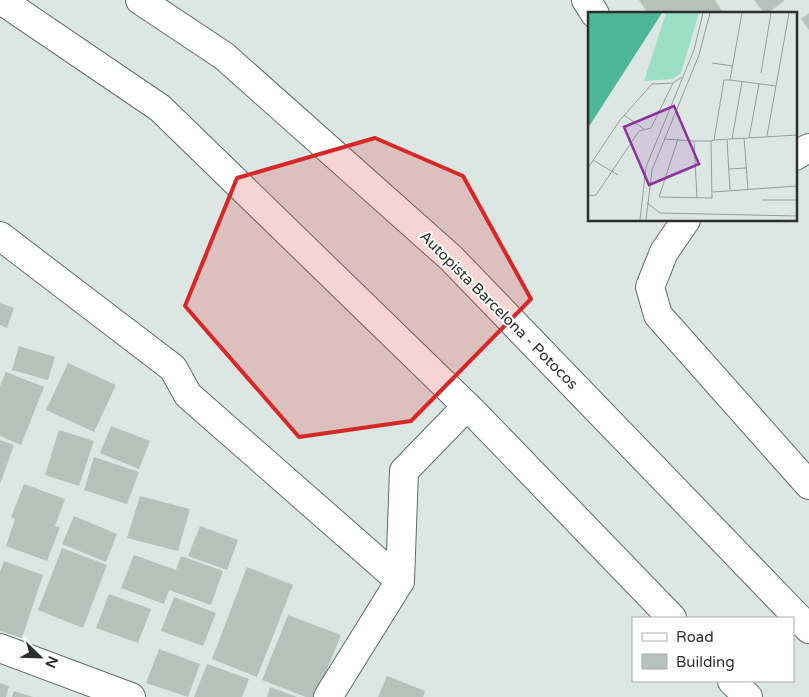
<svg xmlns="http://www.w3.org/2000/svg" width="809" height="697" viewBox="0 0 809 697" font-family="'Varela Round',sans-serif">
<rect width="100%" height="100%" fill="#dce7e3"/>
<g fill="#b6c1bc">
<path d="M639 0H715L724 14H648Z"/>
<path d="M754 0H785L767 14H765Z"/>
<path d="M809 13V30L801 19Z"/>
<path d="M0 303 14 308 7 328 0 325Z"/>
<path d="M19 346 55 357 48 380 12 370Z"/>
<path d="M68 363 116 385 94 432 46 410Z"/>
<path d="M6 372 44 387 21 445 0 436V386Z"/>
<path d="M111 426 150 441 139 469 100 453Z"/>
<path d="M59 430 94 441 79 486 45 475Z"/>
<path d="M0 440 14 445 0 484Z"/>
<path d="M94 457 139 472 127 504 84 490Z"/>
<path d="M24 484 65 499 55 526 60 527 47 561 6 546 15 519 11 517Z"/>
<path d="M140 496 190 509 178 551 127 538Z"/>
<path d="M74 516 117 534 106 562 62 544Z"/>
<path d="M200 526 238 540 227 570 188 556Z"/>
<path d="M62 548 107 565 83 628 38 610Z"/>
<path d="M134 555 176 570 181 556 223 571 211 605 169 590 164 604 121 588Z"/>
<path d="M4 561 43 575 22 638 0 631V572Z"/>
<path d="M247 567 293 585 257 677 212 659Z"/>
<path d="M109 594 151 609 138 643 96 628Z"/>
<path d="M174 597 216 613 203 646 161 631Z"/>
<path d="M288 615 341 635 316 697H306L262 680Z"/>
<path d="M159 649 200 664 188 697 146 683Z"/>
<path d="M207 664 249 679 242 697H194Z"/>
<path d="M387 676 425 691 423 697H378Z"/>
<path d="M0 683 9 686 6 697H0Z"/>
<path d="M270 687 297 697H267Z"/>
<path d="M14 691 33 697H12Z"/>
</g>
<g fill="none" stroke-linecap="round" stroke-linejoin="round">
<defs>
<g id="minor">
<path d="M1 0 160 108 474 413 672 618"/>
<path d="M140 0 224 56 451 258 809 629"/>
<path d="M586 0 595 14"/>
<path d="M795 156 809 148"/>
<path d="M686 220 664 252 650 287 658 315 809 485"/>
<path d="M0 236 173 368 188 395 400 581"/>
<path d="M0 648 131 697"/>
<path d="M732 681 748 697"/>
<path d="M328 697 400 581 404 471 467 406"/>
</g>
</defs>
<use href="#minor" stroke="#616b67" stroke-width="30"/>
<use href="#minor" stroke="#fff" stroke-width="28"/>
</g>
<path fill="#d62828" fill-opacity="0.2" stroke="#d62828" stroke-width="4" stroke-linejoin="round" d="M375 138 463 176 531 299 411 421 299 437 185 306 237 178Z"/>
<g text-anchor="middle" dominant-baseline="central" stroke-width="4" stroke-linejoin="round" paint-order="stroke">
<g font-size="15" fill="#2b2f2e" stroke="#fff">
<text transform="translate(499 310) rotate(45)">Autopista Barcelona - Potocos</text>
</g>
</g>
<g transform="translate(588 12)">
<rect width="209" height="209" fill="#dce7e3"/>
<path d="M78 1H111L93 61 85 67 56 69Z" fill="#9cdfc7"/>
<path d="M0 1H74L0 116Z" fill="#4db696"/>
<path fill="none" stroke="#959d9b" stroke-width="1" d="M124 51 145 54M173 61 183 1M142 68 188 74 179 124M188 74 201 1M36 103 56 117M156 126 160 177M161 126 171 72M76 127 106 129M90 127 71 185 124 186 123 129 126 128 136 68H142L154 1M144 127 154 70M126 128 209 123M139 128 142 178M5 148 30 163M0 156 32 108 64 72 85 71 94 65M141 157 158 156M125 180 209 174M0 184 8 183 51 119 63 116 85 71M109 186 106 129H123M174 188H209M59 191 72 201 209 204M52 208 58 155 106 38 115 1M58 208 64 158 111 43 122 1"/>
<path fill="#8c329e" fill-opacity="0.15" stroke="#8c329e" stroke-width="2.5" d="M86 94 111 152 61 173 36 115Z"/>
<rect width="209" height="209" fill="none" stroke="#2b2f2e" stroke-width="2.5"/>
</g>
<rect x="632" y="617" width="162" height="65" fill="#ffffff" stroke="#aaacab"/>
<rect x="642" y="633" width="25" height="8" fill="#ffffff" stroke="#aaacab"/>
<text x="676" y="642" font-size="15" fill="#2b2f2e">Road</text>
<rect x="642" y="654" width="25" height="15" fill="#b6c1bc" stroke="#aaacab"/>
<text x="676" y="667" font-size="15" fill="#2b2f2e">Building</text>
<g transform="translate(40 657) rotate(113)" stroke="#ffffff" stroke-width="4" paint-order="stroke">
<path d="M0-4L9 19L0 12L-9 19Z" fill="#2b2f2e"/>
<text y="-8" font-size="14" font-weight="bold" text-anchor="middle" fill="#2b2f2e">N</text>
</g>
</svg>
